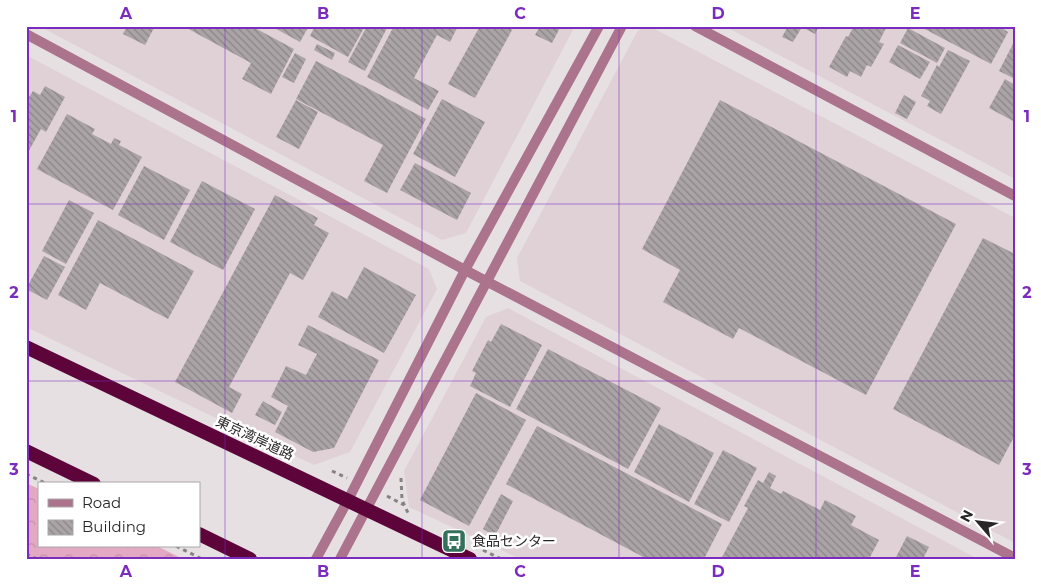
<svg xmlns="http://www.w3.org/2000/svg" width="1041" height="585" viewBox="0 0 1041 585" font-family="Montserrat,'Noto Sans JP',sans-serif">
<defs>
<pattern id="park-crowns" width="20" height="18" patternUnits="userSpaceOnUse" patternTransform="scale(1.25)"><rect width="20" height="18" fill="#e3a8c3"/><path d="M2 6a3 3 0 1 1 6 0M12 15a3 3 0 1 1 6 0" fill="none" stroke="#c390a8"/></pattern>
<pattern id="building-back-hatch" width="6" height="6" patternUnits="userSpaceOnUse" patternTransform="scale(1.25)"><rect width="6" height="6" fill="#aba4a7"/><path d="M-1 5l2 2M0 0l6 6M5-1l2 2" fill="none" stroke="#8b8588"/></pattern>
</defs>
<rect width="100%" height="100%" fill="#e7e0e3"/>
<g fill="#e0d1d7">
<path d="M39 26H575L466 233 442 240Z"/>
<path d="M644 26H649L1015 218V543L520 281 517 258 637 32Z"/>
<path d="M724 26H1015V179Z"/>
<path d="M26 55 429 269 437 289 350 452 314 465 26 327Z"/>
<path d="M508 308 978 559H520L409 507 404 471 486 317Z"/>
</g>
<path fill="url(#park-crowns)" d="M26 483 39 489V546H157L183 559H26Z"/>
<g fill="url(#building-back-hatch)">
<path d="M127 26H155L145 45 123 34Z"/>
<path d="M183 26H251L294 49 271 94 242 79 251 63Z"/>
<path d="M271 26H309L300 42Z"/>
<path d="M315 26H365L348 57 310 36Z"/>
<path d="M367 26H388L365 71 348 62Z"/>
<path d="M394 26H458L450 42 437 35 414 78 439 91 428 110 367 77Z"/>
<path d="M480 26H506L512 30 475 98 448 84Z"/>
<path d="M540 26H561L552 43 535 35Z"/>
<path d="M788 26H819L815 34 802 27 793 42 782 37Z"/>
<path d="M854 26H887L879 42 884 44 871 67 867 65 861 77 850 71 847 77 829 67 846 36 848 37Z"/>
<path d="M919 26H998L1008 32 991 64Z"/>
<path d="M908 28 945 48 937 63 900 43Z"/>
<path d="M1015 40V79L999 71Z"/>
<path d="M317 44 335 53 332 60 314 50Z"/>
<path d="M898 45 930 62 920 79 889 62Z"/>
<path d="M948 50 970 61 941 114 927 106 930 101 921 96 937 65 939 67Z"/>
<path d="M295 53 306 59 294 83 282 77Z"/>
<path d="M316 61 426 119 387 193 364 181 383 145 296 99Z"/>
<path d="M1005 79 1015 85V122L989 108Z"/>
<path d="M45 86 65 97 46 132 41 129 26 156V96L29 97 33 91 40 95Z"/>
<path d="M904 95 916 102 907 119 895 113Z"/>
<path d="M442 99 485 122 455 177 413 154Z"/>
<path d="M296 100 318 112 299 149 276 137Z"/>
<path d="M720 100 956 224 866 395 739 328 733 339 663 302 680 270 642 249Z"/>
<path d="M67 114 95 129 92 134 111 144 114 138 121 141 119 145 142 157 113 210 37 169Z"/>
<path d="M415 163 471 193 457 220 400 190Z"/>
<path d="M144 166 190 190 164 240 118 215Z"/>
<path d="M202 181 255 209 223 270 170 242Z"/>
<path d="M275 195 318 218 314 225 329 233 303 280 290 273 229 387 242 394 232 413 175 382Z"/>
<path d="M69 200 94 213 66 264 42 251Z"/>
<path d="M98 220 194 271 168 319 100 283 86 310 58 295Z"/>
<path d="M983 238 1015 254V435L999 465 893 409Z"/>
<path d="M44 256 65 267 47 300 26 289Z"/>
<path d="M364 267 416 295 384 353 318 317 332 291 347 299Z"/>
<path d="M501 324 542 345 510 407 470 386 476 373 472 371 488 340 491 342Z"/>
<path d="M308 325 379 360 334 448 313 452 275 432 288 406 271 397 286 366 306 375 317 354 298 345Z"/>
<path d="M548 349 661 408 628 469 516 409Z"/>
<path d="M476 393 526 420 469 526 420 500Z"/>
<path d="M263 401 282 412 275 425 255 415Z"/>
<path d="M659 424 714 453 689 502 634 472Z"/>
<path d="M537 426 722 524 704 559H647L506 484Z"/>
<path d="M723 450 757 468 729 522 694 504Z"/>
<path d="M769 472 776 476 770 488 781 494 783 491 820 510 825 500 856 516 851 525 879 540 869 559H721L748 508 744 506 758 480 763 483Z"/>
<path d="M501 494 513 501 495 536 483 529Z"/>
<path d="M907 536 929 547 923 559H895Z"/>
</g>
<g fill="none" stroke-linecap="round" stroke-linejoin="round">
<g stroke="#868184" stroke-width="3" stroke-dasharray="4 4" stroke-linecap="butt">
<path d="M332 471 347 478"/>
<path d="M26 474 47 484"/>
<path d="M401 478 402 500 408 513"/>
<path d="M387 496 404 505"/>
<path d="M176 546 202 559"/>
<path d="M483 550 501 559"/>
<path d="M26 554 37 559"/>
</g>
<path stroke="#ac738d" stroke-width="10" d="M695 26 1015 196"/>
<g stroke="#ac738d" stroke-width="10">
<path d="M26 34 465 270 1015 558"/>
<path d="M316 559 348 500 465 270 599 26"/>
<path d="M340 559 622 26"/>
</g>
<g stroke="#5d043b" stroke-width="14">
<path d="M26 347 470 559"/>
<path d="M26 451 94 484"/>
<path d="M199 534 250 559"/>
</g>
</g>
<path fill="none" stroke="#7b2cbf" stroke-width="1" stroke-opacity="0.55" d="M225 26V559M422 26V559M619 26V559M816 26V559M26 204H1015M26 381H1015"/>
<defs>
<symbol id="bus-square" viewBox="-11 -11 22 22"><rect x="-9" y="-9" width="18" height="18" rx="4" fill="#33715d" stroke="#fff"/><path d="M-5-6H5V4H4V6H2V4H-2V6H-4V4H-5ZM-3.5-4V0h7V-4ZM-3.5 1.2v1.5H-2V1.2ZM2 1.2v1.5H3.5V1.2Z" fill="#fff"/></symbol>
</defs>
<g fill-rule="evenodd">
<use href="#bus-square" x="440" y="527" width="28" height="28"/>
</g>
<g text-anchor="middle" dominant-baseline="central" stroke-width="5" stroke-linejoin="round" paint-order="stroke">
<g font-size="14" fill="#292628" stroke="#fff">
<text transform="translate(255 438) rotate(25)">東京湾岸道路</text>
</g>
<g font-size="14" fill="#292628" stroke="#fff" text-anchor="start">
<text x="472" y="541">食品センター</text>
</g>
</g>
<rect width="1041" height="585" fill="none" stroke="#ffffff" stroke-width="55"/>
<rect x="38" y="482" width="162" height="65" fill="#ffffff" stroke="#a9a8a9"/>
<rect x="48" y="499" width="25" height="8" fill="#ac738d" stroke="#a9a8a9"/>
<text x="82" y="508" font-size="15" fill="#292628">Road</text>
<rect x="48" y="520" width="25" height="15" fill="url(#building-back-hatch)" stroke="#a9a8a9"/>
<text x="82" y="532" font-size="15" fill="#292628">Building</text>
<g transform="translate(978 522) rotate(298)" stroke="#ffffff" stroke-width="4" paint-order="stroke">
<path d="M0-4L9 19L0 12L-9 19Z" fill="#292628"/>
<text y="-8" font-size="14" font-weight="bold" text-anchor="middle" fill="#292628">N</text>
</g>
<rect x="28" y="28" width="986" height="530" fill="none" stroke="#7b2cbf" stroke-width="2"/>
<g font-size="16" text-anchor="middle" font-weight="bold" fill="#7b2cbf">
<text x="126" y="19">A</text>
<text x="323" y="19">B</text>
<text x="520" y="19">C</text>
<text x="718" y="19">D</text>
<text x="915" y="19">E</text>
<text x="14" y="122">1</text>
<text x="1027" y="122">1</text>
<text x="14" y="298">2</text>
<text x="1027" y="298">2</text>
<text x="14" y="475">3</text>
<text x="1027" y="475">3</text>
<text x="126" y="577">A</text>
<text x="323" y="577">B</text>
<text x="520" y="577">C</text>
<text x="718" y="577">D</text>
<text x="915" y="577">E</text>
</g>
</svg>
